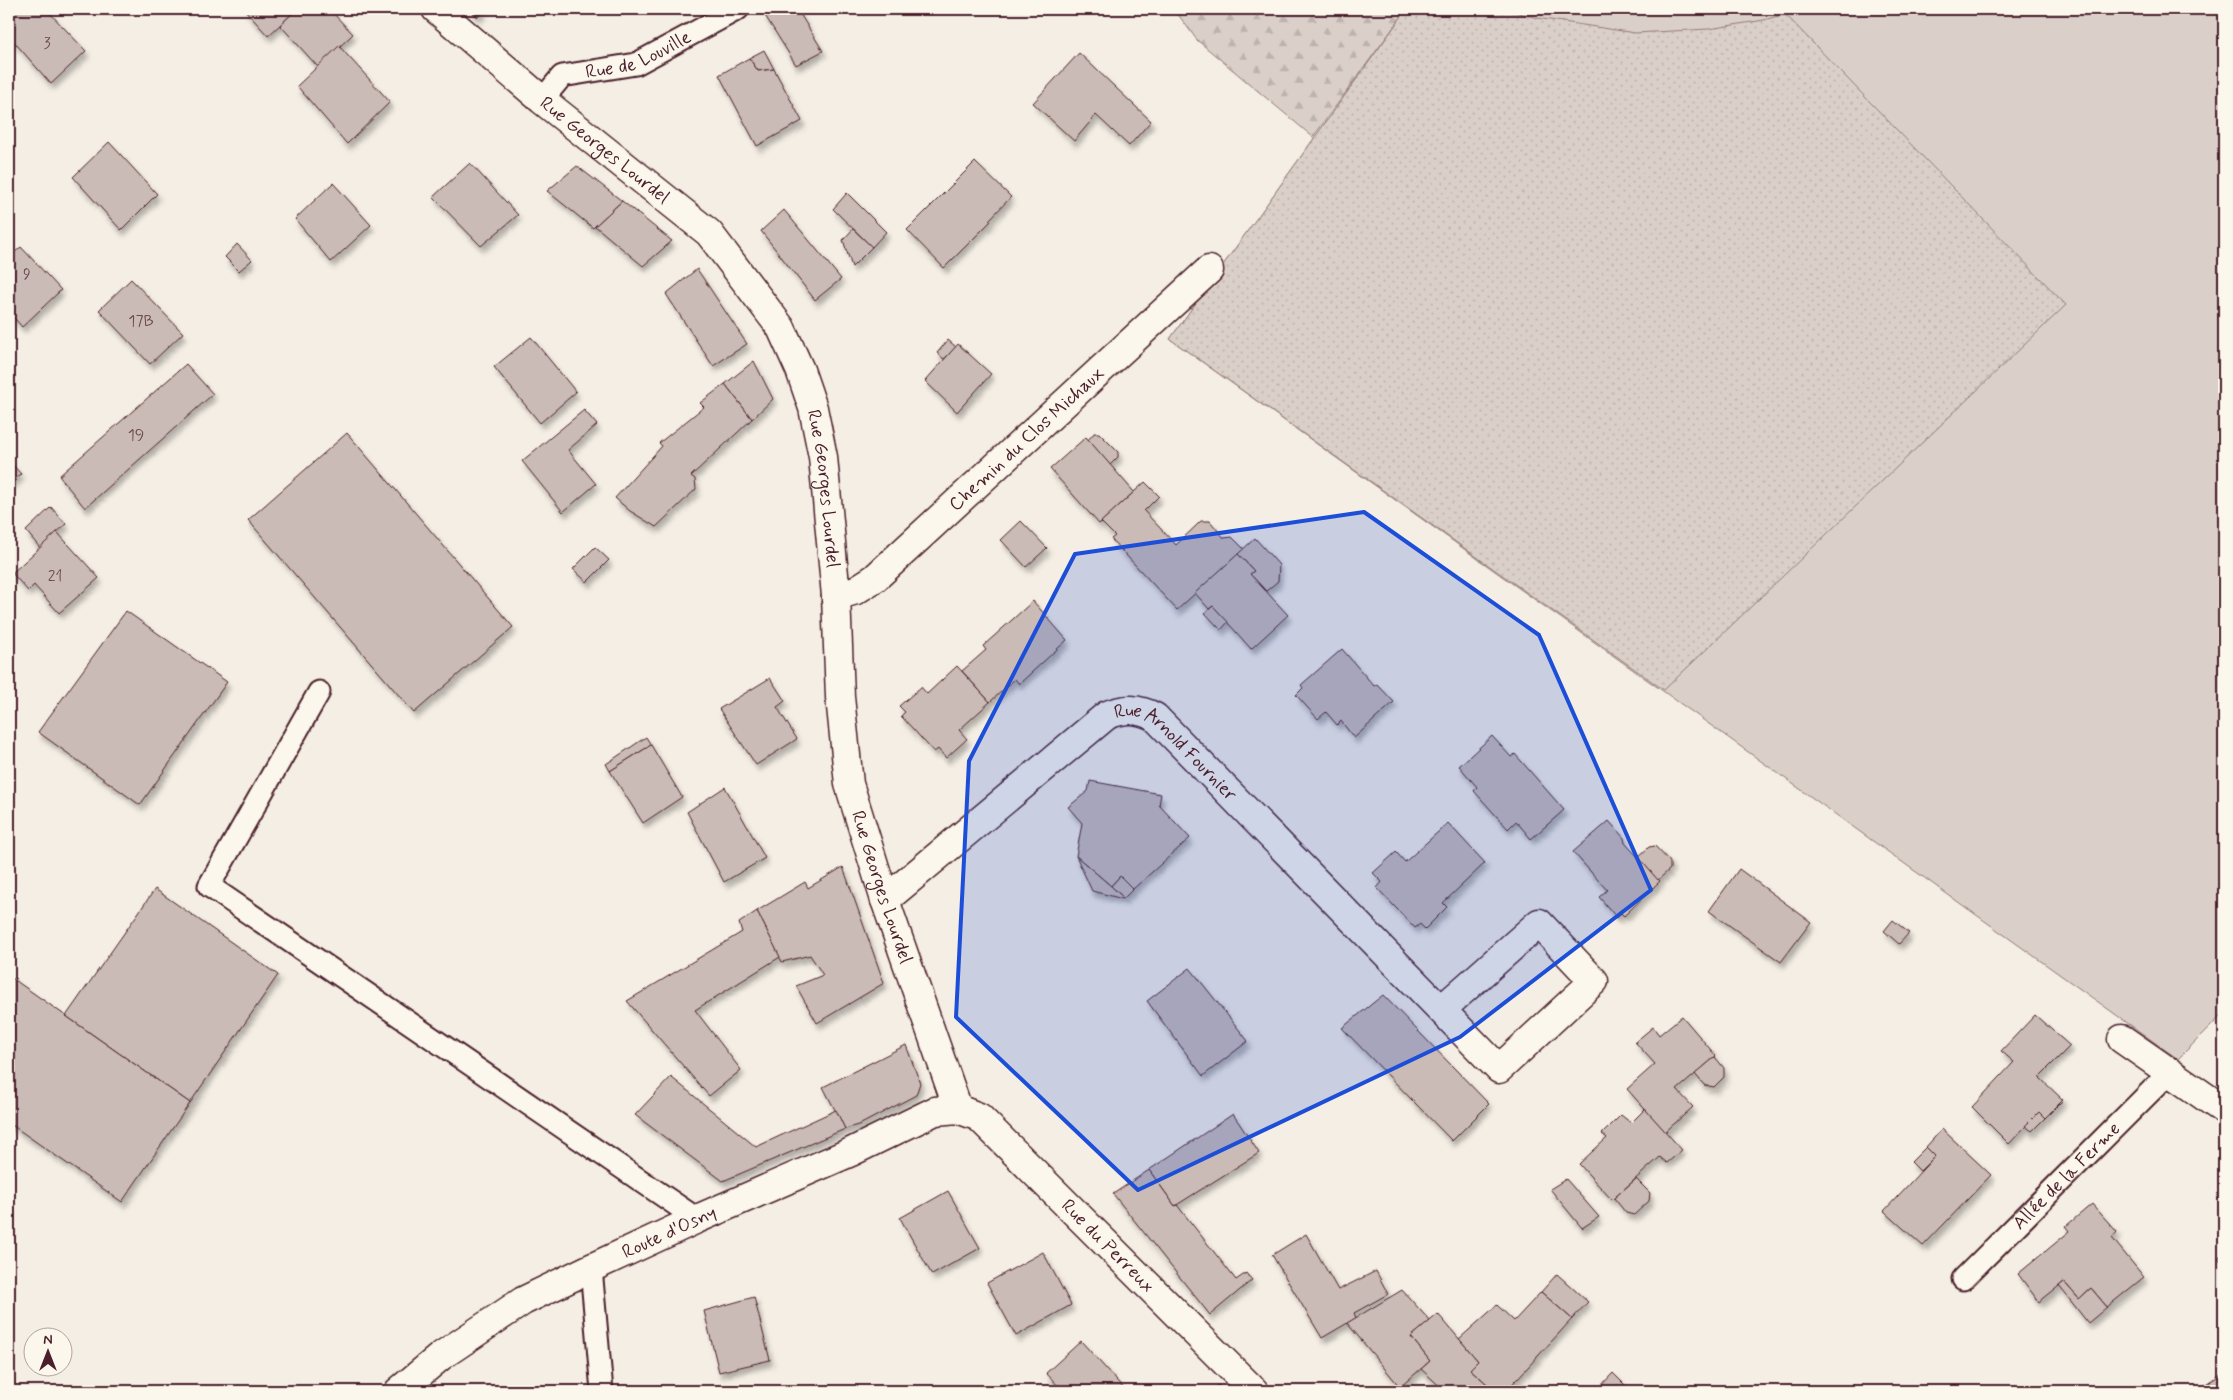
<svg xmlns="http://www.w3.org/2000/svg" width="2233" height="1400" viewBox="0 0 2233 1400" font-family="Mynerve,sans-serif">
<defs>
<pattern id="forest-firs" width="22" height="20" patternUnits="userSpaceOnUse" patternTransform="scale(1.25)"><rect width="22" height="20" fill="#dbd0c9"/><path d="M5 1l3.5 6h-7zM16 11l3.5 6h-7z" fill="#bdb2ad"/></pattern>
<pattern id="garden-dots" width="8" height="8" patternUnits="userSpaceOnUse" patternTransform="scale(1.25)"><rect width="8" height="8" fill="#dbd0c9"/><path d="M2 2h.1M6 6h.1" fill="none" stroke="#bdb2ad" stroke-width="1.8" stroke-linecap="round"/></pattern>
<filter id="shadow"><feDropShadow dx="3" dy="5.5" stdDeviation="2.5" flood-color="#0004"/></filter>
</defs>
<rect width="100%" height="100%" fill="#f4eee4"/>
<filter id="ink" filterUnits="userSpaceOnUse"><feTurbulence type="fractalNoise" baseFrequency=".02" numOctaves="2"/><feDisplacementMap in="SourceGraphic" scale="10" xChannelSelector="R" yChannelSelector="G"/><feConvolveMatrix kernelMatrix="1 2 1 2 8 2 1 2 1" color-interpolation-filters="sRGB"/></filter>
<g filter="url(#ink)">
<path fill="#dbd0c9" stroke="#92787a" d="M1407 9H2224V1013L2178 1059 1170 339Z"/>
<path fill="url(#forest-firs)" stroke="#92787a" d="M1174 9H1407L1313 137 1197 40Z"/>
<path fill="url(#garden-dots)" stroke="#92787a" d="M1407 9H1504L1537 18 1635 33 1709 29 1764 20 1785 14 2066 305 1664 690 1170 339Z"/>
<g fill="#cabbb6" stroke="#4a1f2b" filter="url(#shadow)">
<path d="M9 9H46L86 51 51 84 9 36Z"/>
<path d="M244 9H297L268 36Z"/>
<path d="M297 9H329L353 34 318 67 280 25Z"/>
<path d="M468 9H484L478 17Z"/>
<path d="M773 9H797L823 51 796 65 764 14Z"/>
<path d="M339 46 390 102 347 144 297 86Z"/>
<path d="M764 50 774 69 758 71 749 58Z"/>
<path d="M1079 53 1151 121 1129 146 1096 115 1074 141 1033 103Z"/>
<path d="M749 58 758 71 774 69 802 121 757 146 719 75Z"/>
<path d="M109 142 157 194 121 230 73 177Z"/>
<path d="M975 162 1011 197 989 220 991 221 944 268 907 230Z"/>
<path d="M470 163 518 215 481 246 433 197Z"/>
<path d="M577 166 622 201 593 228 547 191Z"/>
<path d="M333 183 371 225 331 262 295 219Z"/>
<path d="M847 193 886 232 872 247 833 209Z"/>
<path d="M622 201 672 241 643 266 595 226Z"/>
<path d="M784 210 841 279 815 300 761 231Z"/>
<path d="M853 229 872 247 852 267 843 240Z"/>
<path d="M237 244 252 260 239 271 225 257Z"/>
<path d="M21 247 61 290 22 327 9 312V257Z"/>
<path d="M697 269 747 344 713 366 666 294Z"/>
<path d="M131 279 183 333 150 364 99 310Z"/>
<path d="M531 337 576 392 540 423 494 367Z"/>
<path d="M948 340 956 347 944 359 937 353Z"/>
<path d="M958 344 991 374 957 412 925 381Z"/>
<path d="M754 361 773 399 752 419 725 384Z"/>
<path d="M186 364 213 394 85 508 59 476Z"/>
<path d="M725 384 752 419 691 476 695 479 696 489 656 527 630 511 615 498 662 446 659 443 704 407 700 403Z"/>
<path d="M584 410 597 425 568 450 596 484 563 512 522 461Z"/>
<path d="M347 433 513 627 414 713 248 520Z"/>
<path d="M1094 433H1099L1118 452V457L1110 465 1088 440Z"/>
<path d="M1086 437 1134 492 1099 524 1050 469Z"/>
<path d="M9 461 21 474 9 485Z"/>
<path d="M1145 482 1159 496 1144 511 1176 545 1201 521H1210L1224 538 1232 537 1244 549 1177 610 1111 539 1115 536 1101 522Z"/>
<path d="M51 507 66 524 40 548 26 531Z"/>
<path d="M1021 521 1047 548 1026 567 1001 540Z"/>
<path d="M57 532 99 578 59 613 34 585 28 591 12 573Z"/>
<path d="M1255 538 1279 565 1278 581 1266 591 1250 574 1254 571 1238 554Z"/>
<path d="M595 547 609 560 587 582 573 569Z"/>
<path d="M1238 554 1254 571 1250 574 1288 615 1251 649 1213 606 1209 609 1195 593Z"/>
<path d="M1033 601 1067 640 1019 684 1015 679 990 702 962 671 986 650 983 646Z"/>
<path d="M1213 606 1228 622 1221 630 1205 613Z"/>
<path d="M126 611 227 682 140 805 38 732Z"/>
<path d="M1342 649 1374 686 1377 684 1394 702 1354 738 1341 721 1337 725 1326 712 1318 719 1296 695 1303 688 1301 685Z"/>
<path d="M957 666 990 702 959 730 967 739 946 758 938 749 934 752 901 716 905 712 899 706 921 687 927 694Z"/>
<path d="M770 678 785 701 777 707 797 739 756 765 719 709Z"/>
<path d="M1492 736 1511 757 1515 754 1564 810 1531 839 1516 821 1508 829 1474 791 1477 787 1459 766Z"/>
<path d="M646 737 651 745 610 771 606 764Z"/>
<path d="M651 745 682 797 643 823 610 771Z"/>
<path d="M1090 781 1161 794 1159 805 1190 838 1133 889 1120 876 1111 886 1076 856 1082 823 1068 807 1088 791Z"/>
<path d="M725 787 765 858 724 882 687 812Z"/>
<path d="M1609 821 1624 838 1625 843 1660 881 1624 916 1621 913 1617 918 1599 897 1607 890 1573 852Z"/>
<path d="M1448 823 1485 863 1443 903 1447 907 1425 929 1420 924 1415 928 1377 888 1382 882 1373 873 1396 852 1405 862Z"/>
<path d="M1655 846 1670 862V869L1658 880 1638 857 1649 847Z"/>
<path d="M1076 856 1111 886 1124 898 1123 899 1092 891Z"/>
<path d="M843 867 884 983 817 1023 796 986 823 975 810 955 782 962 757 911 805 882 808 888Z"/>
<path d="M1739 869 1811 922 1781 962 1709 911Z"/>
<path d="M1120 876 1133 889 1124 898 1111 886Z"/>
<path d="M155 889 278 975 190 1103 66 1016Z"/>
<path d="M757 911 780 957 695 1010 741 1070 709 1096 627 1001 742 932 739 923Z"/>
<path d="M1893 920 1909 933 1899 944 1884 931Z"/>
<path d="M1190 968 1248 1041 1203 1076 1147 1001Z"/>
<path d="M9 976 190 1103 122 1202 9 1123Z"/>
<path d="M1383 995 1489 1104 1452 1141 1342 1028Z"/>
<path d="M2035 1015 2070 1046 2039 1077 2063 1100 2045 1118 2039 1112 2009 1144 1972 1107 2014 1062 2001 1051Z"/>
<path d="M1682 1016 1716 1056 1677 1090 1693 1107 1665 1132 1627 1089 1655 1064 1635 1042 1653 1027 1659 1035Z"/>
<path d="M906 1045 920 1083 916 1095 861 1124 845 1129 823 1087Z"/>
<path d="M1715 1057 1724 1068V1077L1714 1087 1704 1085 1695 1074Z"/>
<path d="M671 1077 756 1147 836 1110 845 1129 723 1181 635 1115Z"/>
<path d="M1645 1109 1682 1150 1667 1163 1660 1157 1612 1200 1579 1164 1607 1138 1602 1134 1621 1115 1631 1123Z"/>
<path d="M2039 1112 2045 1118 2032 1131 2025 1126Z"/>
<path d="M1233 1114 1259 1153 1175 1206 1149 1170Z"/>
<path d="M1942 1129 1991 1175 1923 1246 1884 1211 1935 1156 1926 1147Z"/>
<path d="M1926 1147 1935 1156 1920 1171 1911 1162Z"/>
<path d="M1149 1170 1175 1206 1177 1205 1236 1280 1246 1273 1252 1280 1210 1315 1113 1194Z"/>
<path d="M1566 1179 1599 1217 1582 1228 1550 1189Z"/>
<path d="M1636 1179 1650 1193 1649 1201 1634 1215 1626 1213 1614 1198Z"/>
<path d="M948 1191 980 1248 932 1275 900 1218Z"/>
<path d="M2092 1204 2117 1232 2112 1238 2144 1277 2107 1307 2091 1288 2079 1299 2064 1282 2039 1302 2018 1274 2070 1231 2066 1226Z"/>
<path d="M1306 1234 1338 1290 1376 1271 1388 1294 1354 1313 1356 1318 1322 1338 1272 1255Z"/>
<path d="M1043 1252 1071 1305 1016 1336 987 1283Z"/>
<path d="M2224 1252V1265L2218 1258Z"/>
<path d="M1557 1274 1588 1302 1572 1319 1541 1292Z"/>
<path d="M2064 1282 2079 1299 2091 1288 2107 1307 2088 1323 2059 1286Z"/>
<path d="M1402 1290 1430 1321 1411 1337 1430 1361 1400 1387 1347 1323Z"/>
<path d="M1541 1292 1572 1319 1506 1391H1495L1470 1369 1478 1361 1459 1339 1497 1305 1514 1321Z"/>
<path d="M754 1297 770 1360 719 1372 704 1311Z"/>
<path d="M1438 1314 1478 1361 1470 1369 1486 1383 1478 1391H1445L1421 1369 1430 1361 1411 1337Z"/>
<path d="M1081 1341 1126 1391H1063L1046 1373Z"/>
<path d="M2224 1372V1391H2197Z"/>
<path d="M1613 1373 1631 1391H1596Z"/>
<path d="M1218 1385 1224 1391H1211Z"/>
</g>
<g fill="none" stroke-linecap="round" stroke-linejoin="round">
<defs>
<g id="lane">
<path id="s1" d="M542 100 562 76 636 64 738 9"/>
<path d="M319 692 209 886 697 1219"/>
<path d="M591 1268 602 1391"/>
<path id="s2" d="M1963 1279 2170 1072"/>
</g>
<g id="street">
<path id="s3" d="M436 9 542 100 709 233 781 328 800 370 813 408 823 457 836 596 840 697 849 784 885 900 958 1109"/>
<path id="s4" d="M836 596 856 590 875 578 1209 270"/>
<path id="s5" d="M885 900 1107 715C1125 708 1138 708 1155 717L1499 1069 1594 981 1539 923 1442 1009"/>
<path d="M2122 1039 2224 1110"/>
<path id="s6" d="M399 1391 441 1356 523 1301 591 1268 697 1219 851 1152 935 1111 958 1109 979 1117 1254 1391"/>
</g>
</defs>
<use href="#lane" stroke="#4a1f2b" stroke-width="25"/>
<use href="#street" stroke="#4a1f2b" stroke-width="31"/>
<use href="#lane" stroke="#fbf7ec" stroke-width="21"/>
<use href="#street" stroke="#fbf7ec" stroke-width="28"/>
</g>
</g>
<path fill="#1d4ed8" fill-opacity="0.2" stroke="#1d4ed8" stroke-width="4" stroke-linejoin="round" d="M1364 512 1539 635 1651 890 1460 1037 1138 1190 956 1017 969 761 1075 554Z"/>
<g text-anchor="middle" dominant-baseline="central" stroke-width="4.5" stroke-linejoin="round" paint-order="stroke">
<g font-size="16" fill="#6a464e">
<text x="47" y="43">3</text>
<text x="27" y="274">9</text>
<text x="141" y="321">17B</text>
<text x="136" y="435">19</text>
<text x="55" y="576">21</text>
</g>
<g font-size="19" fill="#4a1f2b" stroke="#fbf7ec">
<text stroke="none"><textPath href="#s1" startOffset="111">Rue de Louville</textPath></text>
<text stroke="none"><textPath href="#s3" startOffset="220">Rue Georges Lourdel</textPath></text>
<text stroke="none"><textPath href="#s4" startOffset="249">Chemin du Clos Michaux</textPath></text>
<text stroke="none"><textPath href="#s3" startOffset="640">Rue Georges Lourdel</textPath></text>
<text stroke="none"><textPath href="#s5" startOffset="374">Rue Arnold Fournier</textPath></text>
<text stroke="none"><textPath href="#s3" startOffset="1045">Rue Georges Lourdel</textPath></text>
<text stroke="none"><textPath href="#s2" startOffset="146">Allée de la Ferme</textPath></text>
<text stroke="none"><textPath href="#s6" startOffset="315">Route d'Osny</textPath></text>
<text stroke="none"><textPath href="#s6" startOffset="835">Rue du Perreux</textPath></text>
</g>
</g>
<rect width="2233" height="1400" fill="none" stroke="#fbf7ec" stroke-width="30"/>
<rect x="15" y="15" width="2203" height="1370" fill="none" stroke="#4a1f2b" stroke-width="2" filter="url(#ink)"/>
<g transform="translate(48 1352)"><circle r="24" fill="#fbf7ec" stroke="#b4a19f"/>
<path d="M0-4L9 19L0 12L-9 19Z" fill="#4a1f2b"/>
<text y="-8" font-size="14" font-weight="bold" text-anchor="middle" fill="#4a1f2b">N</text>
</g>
</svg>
